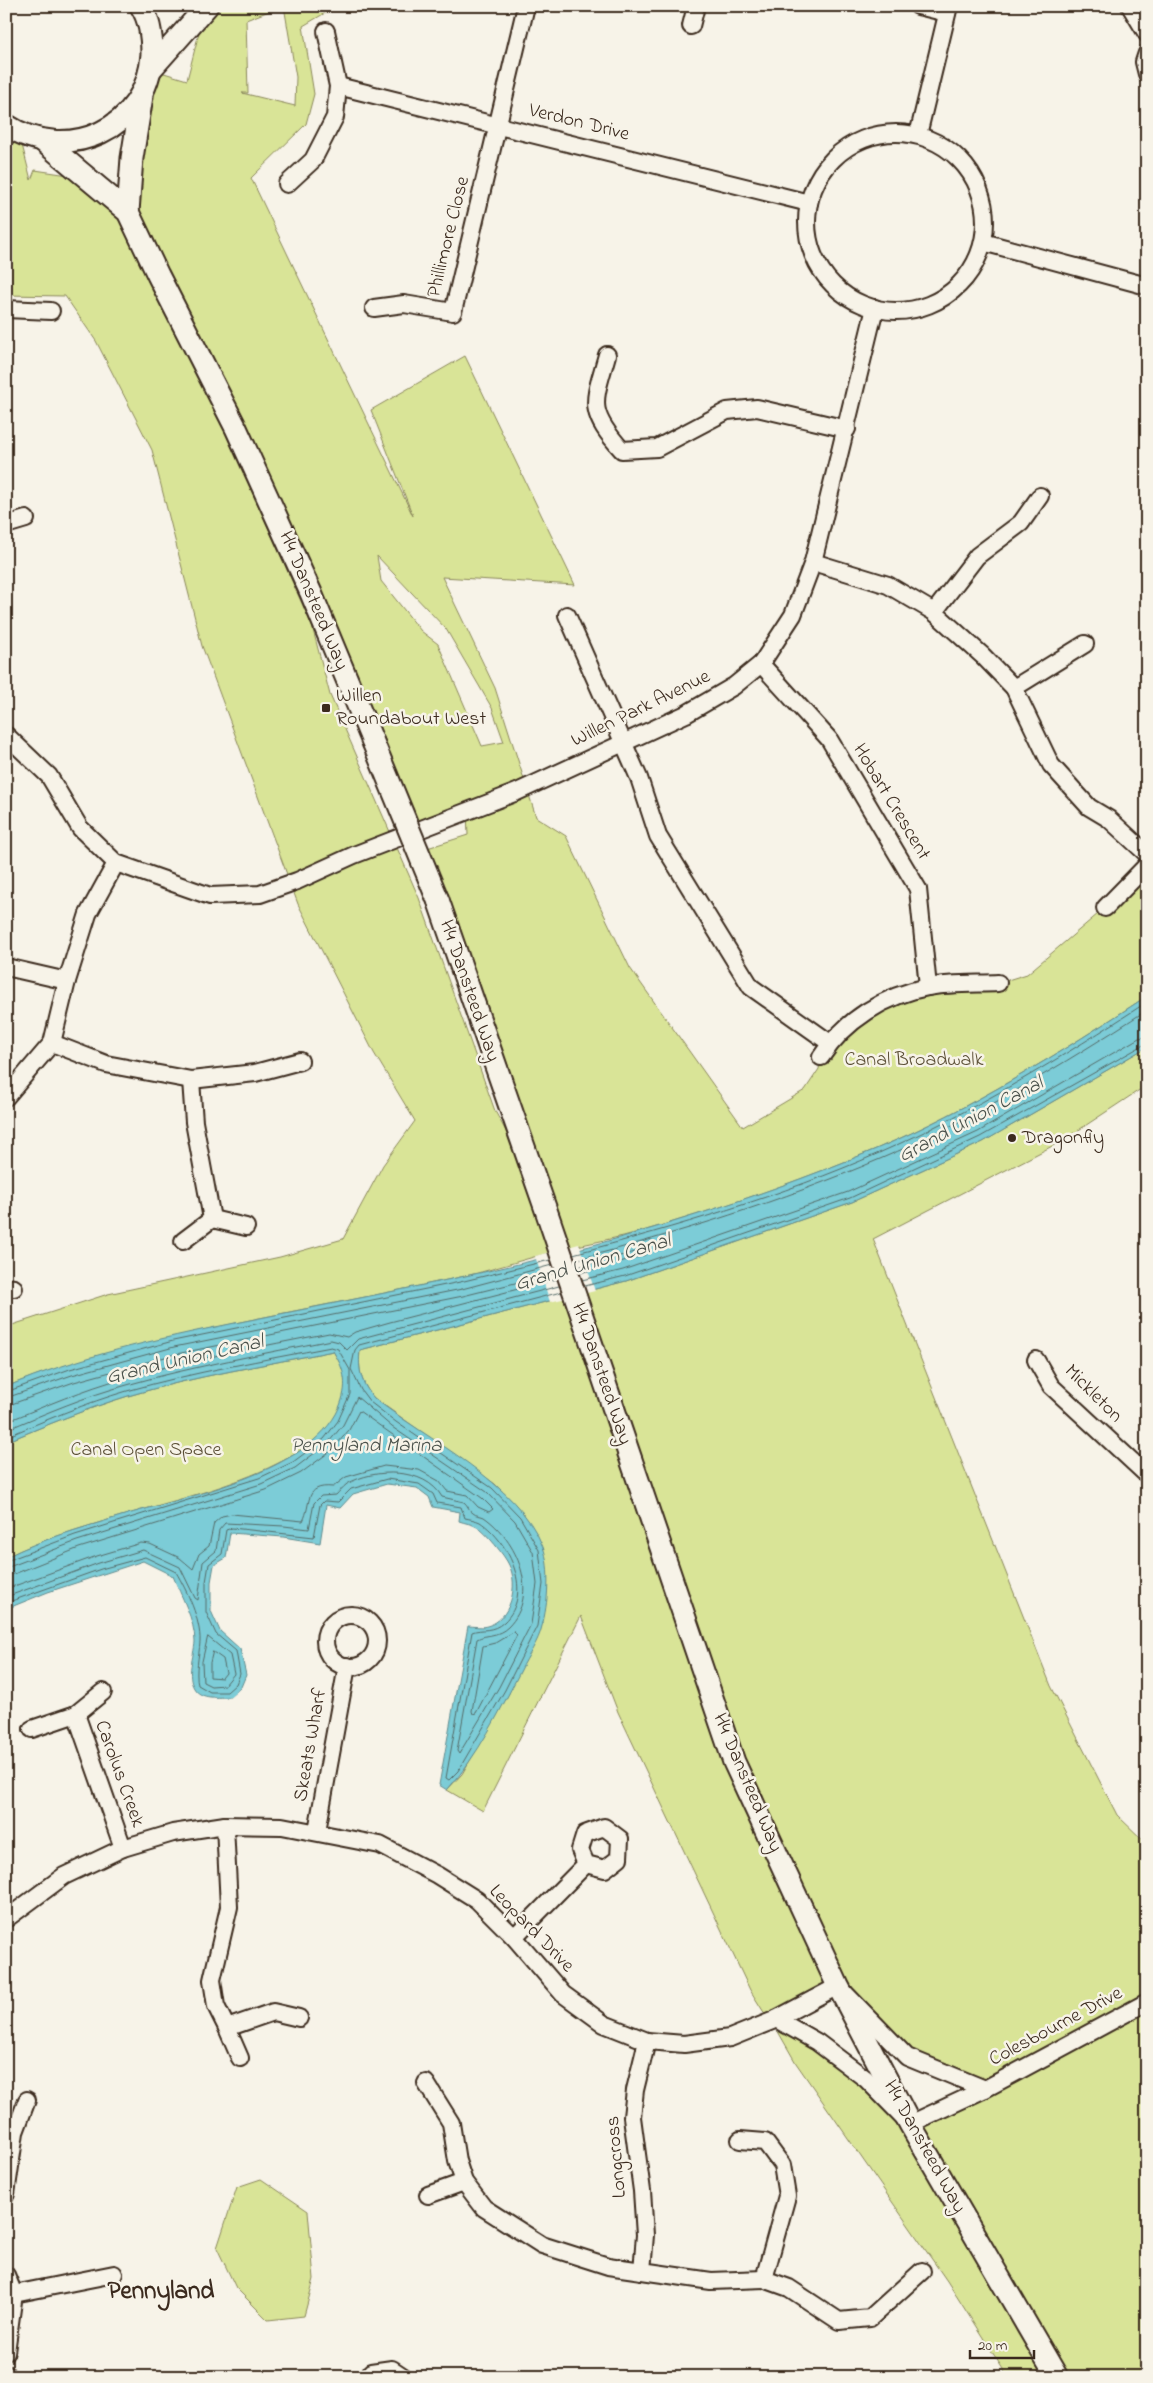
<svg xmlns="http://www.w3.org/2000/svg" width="1153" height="2383" viewBox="0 0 1153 2383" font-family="'Indie Flower',sans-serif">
<rect width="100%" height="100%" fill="#f7f3e8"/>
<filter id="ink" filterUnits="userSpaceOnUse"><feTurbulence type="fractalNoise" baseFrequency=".02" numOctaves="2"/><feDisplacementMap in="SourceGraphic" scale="10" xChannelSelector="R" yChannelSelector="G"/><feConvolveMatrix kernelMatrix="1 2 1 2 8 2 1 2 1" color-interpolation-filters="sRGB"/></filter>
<g filter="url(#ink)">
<g fill="#d9e497" stroke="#8a875a" fill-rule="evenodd">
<path d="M207 6H282L246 20 248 93H242L295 106 296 77 284 6H337L303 26 314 94 306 124 251 178 413 516 371 410 465 356 575 585 442 577 495 688 536 817 566 836 630 968 743 1127 805 1090 819 1069 821 1057 893 998 998 983 1027 974 1105 908 1147 865V996C1060 1053 972 1108 876 1149 802 1180 723 1208 646 1230 616 1239 586 1243 557 1251 523 1259 490 1271 456 1278 345 1303 232 1320 122 1350 83 1360 44 1371 6 1387V1327L108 1294 280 1257 343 1239 383 1165 415 1121 374 1053 298 904 202 646 152 450 96 341 65 296 6 295V135L19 133 31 180 35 170 75 176 118 215 221 422 312 626 330 695 419 898 495 1111 541 1196 418 851 468 835 467 812 410 833 128 212 151 69 187 80 205 9ZM377 556 446 629 492 708 504 742 482 746 438 644 421 631 381 581Z"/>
<path d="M1147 1047V1085L1062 1141 873 1239 1051 1686 1117 1815 1147 1844V2377H1008L947 2281 796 2063 772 2021 770 2022 750 1990 618 1712 581 1616 483 1811 447 1790 462 1774 509 1693 524 1514 495 1484 374 1398C361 1383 358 1370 360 1350L626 1281 852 1202 983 1142ZM838 1986 907 2057 984 2089 910 2124 817 2042 772 2021Z"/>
<path d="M333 1351C337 1358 342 1365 344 1372 362 1459 194 1494 135 1512 92 1525 47 1537 6 1557V1442C46 1425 86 1409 128 1396 195 1376 265 1365 333 1351Z"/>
<path d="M261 2179 308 2211 314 2279 304 2316 268 2320 236 2288 217 2248 237 2187Z"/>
</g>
<path fill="#7cccd7" stroke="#628b8d" d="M1147 996V1047L983 1142 852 1202 626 1281 360 1350C358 1370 361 1383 374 1398 427 1440 518 1482 543 1547 551 1568 548 1605 542 1626 539 1641 527 1657 521 1670 500 1711 478 1756 447 1790L439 1785 468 1626C474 1626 482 1628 487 1626 511 1620 519 1585 509 1565 505 1556 486 1532 477 1527 473 1524 464 1523 459 1521L460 1512 433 1507 429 1497 417 1488 387 1484 353 1494 340 1508 326 1505 320 1543 283 1537 230 1533 226 1558 214 1565 211 1582V1611L220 1631 240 1649 246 1675 241 1687 230 1697C218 1697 201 1700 194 1688 186 1675 194 1656 195 1642 195 1620 181 1596 173 1576L143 1561 48 1592 6 1609V1557C42 1539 82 1528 121 1516 184 1497 310 1473 339 1408 348 1386 346 1372 333 1351 265 1365 195 1376 128 1396 86 1409 46 1425 6 1442V1387C79 1356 157 1339 235 1323 309 1308 383 1294 456 1278 598 1248 742 1205 876 1149 972 1108 1060 1053 1147 996Z"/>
<path fill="#f7f3e8" d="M579 1244 595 1291 550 1302 535 1256Z"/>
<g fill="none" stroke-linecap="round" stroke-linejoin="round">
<g stroke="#556b68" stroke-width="1">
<path d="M573 1254C677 1227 781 1196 879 1153 974 1111 1061 1058 1147 1002"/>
<path d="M575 1260C679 1233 782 1201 880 1159 974 1119 1062 1065 1147 1010"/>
<path d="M578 1267 643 1250 646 1252 645 1255 580 1273"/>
<path d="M582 1280 623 1270 848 1192 978 1132 1139 1038 1147 1037"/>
<path d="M585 1286 625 1276 850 1198 980 1137 1147 1043"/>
<path d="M6 1392 70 1369 173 1341 460 1282 550 1260"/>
<path d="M6 1398 72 1375 174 1347 462 1289 552 1265"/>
<path d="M6 1406 74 1382 176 1354 463 1296 555 1273"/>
<path d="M6 1422C45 1406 84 1389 124 1378 191 1359 260 1347 329 1333L347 1337 355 1332 390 1322 557 1279"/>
<path d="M6 1430C46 1413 86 1396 127 1385 194 1366 263 1354 331 1340L339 1342 347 1350 358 1339 559 1286"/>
<path d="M6 1437C46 1420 86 1403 127 1391 194 1372 263 1360 331 1347L338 1349 350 1370V1394L338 1421 324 1439 293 1462 259 1478 75 1535 6 1561"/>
<path d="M6 1568 77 1541 261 1484 295 1468 328 1443 343 1425 357 1397 392 1427 487 1492 515 1521 533 1552 537 1584 531 1624 499 1687 459 1754 457 1751 477 1639C486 1634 498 1637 508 1627 541 1594 517 1540 484 1517 480 1515 476 1516 473 1513 469 1511 468 1505 464 1502L442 1497C425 1467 374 1468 347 1484 343 1487 339 1492 336 1495L321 1496 314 1503 309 1529 284 1526 225 1523 219 1530 216 1551 203 1562 198 1600 195 1598 180 1567 143 1550 99 1563 6 1597"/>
<path d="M6 1575 14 1574 79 1548 266 1490 301 1473 332 1450 349 1430 359 1411 482 1498 493 1509 489 1512 478 1507 467 1495 447 1491 439 1481 419 1470 384 1466 346 1477 333 1487C303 1484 312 1504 303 1521L232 1514 222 1516 214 1523 209 1546 199 1554 193 1569 180 1558 150 1544 141 1543 97 1556 6 1589"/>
<path d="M6 1603 101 1569 145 1557 176 1572C187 1591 201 1620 200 1642 199 1657 195 1670 198 1685L210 1692H227L236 1684 240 1674 236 1651 216 1634 206 1612V1582L209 1564 222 1554 226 1530 232 1528 314 1537 320 1505 324 1501 338 1502 351 1489 387 1479 419 1484 433 1494 437 1503 461 1507 465 1518C470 1519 476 1520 480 1522 510 1542 534 1594 504 1622 492 1633 482 1628 472 1632L446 1778 449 1780 458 1771 505 1690 537 1626 543 1584 539 1550 520 1517 492 1488 396 1422 370 1402 361 1390 351 1369 355 1350 359 1345 561 1292"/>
<path d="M514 1632 517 1635 476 1713 473 1714 472 1711 483 1646 495 1643Z"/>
<path d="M208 1637 230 1655 234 1674 225 1685 211 1686 203 1682 202 1662Z"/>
<path d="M213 1652 223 1659 226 1673 222 1678 210 1677V1663Z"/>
</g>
<defs>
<g id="minor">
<path d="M918 6 947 13"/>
<path d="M1130 6 1147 34"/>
<path d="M691 26 696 6"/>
<path d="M1147 53 1144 62 1147 74"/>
<path d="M338 86 809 203"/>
<circle cx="896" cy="222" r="89"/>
<path d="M918 135 949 6"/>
<path d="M287 184 313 160 335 117 338 86 326 31"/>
<path d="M983 242 1147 286"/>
<path d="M374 308 404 304 453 312 526 6"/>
<path d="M6 309 51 311"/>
<path d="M607 355C594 402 586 410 622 450L657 448 727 411 757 408 847 429"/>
<path d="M6 525 26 519"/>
<path d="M813 562 888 585 934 612 983 656 1014 688 1051 765 1089 807 1109 819 1147 854"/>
<path d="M934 612 977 556 1021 523 1040 496"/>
<path d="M567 615 639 778 658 836 751 987 830 1043"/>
<path d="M761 664 829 739 918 889 928 987"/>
<path d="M1014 688 1085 644"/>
<path d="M6 735 49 776 80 828 116 863 210 896 260 894 297 881 354 855 517 792 686 714 734 686 761 664 793 615 813 562 875 308"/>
<path d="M1105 908 1147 865"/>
<path d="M6 967 67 981"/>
<path d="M52 1043 106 1064 191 1080 255 1073 300 1061"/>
<path d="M821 1057C844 1021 885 995 928 987 951 983 975 984 998 983"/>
<path d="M191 1080 194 1122 212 1219"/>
<path d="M6 1097 52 1043 67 981 88 914 116 863"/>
<path d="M183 1241 212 1219 246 1227"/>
<path d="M6 1287 14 1288"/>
<path d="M1036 1360 1051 1386 1147 1475"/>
<circle cx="351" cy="1641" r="26"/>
<path d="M76 1714 103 1692"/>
<path d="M32 1729 76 1714 123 1848"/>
<path d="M225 1825 229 1907 212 1980 216 2006 227 2028"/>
<path d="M317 1831 347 1666"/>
<path d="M6 1919 64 1876 123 1848 173 1833 225 1825 282 1826 380 1845 437 1875 477 1900 514 1937 563 1994 604 2024 647 2041 684 2044 730 2038 772 2021 838 1986 907 2057 985 2089"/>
<path d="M514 1937 586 1864 605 1869 619 1858 620 1839 604 1827 585 1834 580 1850 586 1864"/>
<path d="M776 2019 817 2042 866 2079 910 2124 985 2089 1147 2002"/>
<path d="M647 2041 635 2090 632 2117 642 2191 645 2235 642 2271 711 2281 764 2279"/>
<path d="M240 2058 227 2028 273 2012 299 2018"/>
<path d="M426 2083 451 2123 457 2161 464 2182 484 2208 542 2245 608 2266 642 2271"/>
<path d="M740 2140 765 2142 782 2165 787 2196 764 2279 789 2288 839 2321 870 2318 922 2271"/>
<path d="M6 2194 15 2132 27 2100"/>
<path d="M428 2195 464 2182"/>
<path d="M6 2275 14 2294"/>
<path d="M6 2352 14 2294 114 2274"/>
<path d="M371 2372 392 2369 404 2377"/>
<path d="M6 2374 7 2377"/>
</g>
<g id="tertiary">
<path d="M151 69 207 6"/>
<path d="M6 125C67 165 148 129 152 54 152 38 150 20 141 6"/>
<path d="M43 141 128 212 158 275 236 428 311 593 373 742"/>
<path d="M128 212 132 158 142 96"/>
<path d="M438 900 546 1210 734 1762 838 1986 910 2124 1057 2377"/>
</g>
</defs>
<use href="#minor" stroke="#3b2a1e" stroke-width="20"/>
<use href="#tertiary" stroke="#3b2a1e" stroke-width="25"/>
<use href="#minor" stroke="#f7f3e8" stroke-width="16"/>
<use href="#tertiary" stroke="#f7f3e8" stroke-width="21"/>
<defs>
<path id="tertiary-bridge" d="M373 742 438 900"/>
</defs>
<use href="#tertiary-bridge" stroke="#3b2a1e" stroke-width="25" stroke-linecap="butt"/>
<use href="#tertiary-bridge" stroke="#f7f3e8" stroke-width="21"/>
</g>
</g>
<g fill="#3b2a1e" stroke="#f7f3e8" stroke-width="2">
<rect x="321" y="703" width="10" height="10" rx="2.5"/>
<circle cx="1012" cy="1138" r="5"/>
</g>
<g text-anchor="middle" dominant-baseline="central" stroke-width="5" stroke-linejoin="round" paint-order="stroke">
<g font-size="20" fill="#3b2a1e" stroke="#f7f3e8">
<text transform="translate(579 123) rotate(14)">Verdon Drive</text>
<text transform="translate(449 237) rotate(-76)">Phillimore Close</text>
<text transform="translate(313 601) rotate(67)">H4 Dansteed Way</text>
<text transform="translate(641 709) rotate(-26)">Willen Park Avenue</text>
<text transform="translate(891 802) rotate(59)">Hobart Crescent</text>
<text transform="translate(469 991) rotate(71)">H4 Dansteed Way</text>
<text transform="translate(601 1374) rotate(71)">H4 Dansteed Way</text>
<text transform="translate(1093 1394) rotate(45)">Mickleton</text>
<text transform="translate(311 1745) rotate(-80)">Skeats Wharf</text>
<text transform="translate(119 1774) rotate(70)">Carolus Creek</text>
<text transform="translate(747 1783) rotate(67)">H4 Dansteed Way</text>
<text transform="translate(531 1929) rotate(46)">Leopard Drive</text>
<text transform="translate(1056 2027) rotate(-28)">Colesbourne Drive</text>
<text transform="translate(924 2147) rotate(61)">H4 Dansteed Way</text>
<text transform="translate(617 2157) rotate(-95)">Longcross</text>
</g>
<g font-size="20" fill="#3b2a1e" stroke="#f7f3e8" text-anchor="start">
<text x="336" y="696">Willen<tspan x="336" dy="23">Roundabout West</tspan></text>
<text x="1022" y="1138">Dragonfly</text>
</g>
<g font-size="20" fill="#5b4f36" stroke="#f7f3e8">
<text x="914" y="1060">Canal Broadwalk</text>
<text x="146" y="1450">Canal Open Space</text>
</g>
<g font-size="21" font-style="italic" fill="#4b524c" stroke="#f7f3e8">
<text transform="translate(971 1120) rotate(-28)">Grand Union Canal</text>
<text transform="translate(593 1263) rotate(-16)">Grand Union Canal</text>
<text transform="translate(185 1360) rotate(-13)">Grand Union Canal</text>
<text x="366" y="1446">Pennyland Marina</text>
</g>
<g font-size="25" font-weight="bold" fill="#3b2a1e" stroke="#f7f3e8">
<text x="161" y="2292">Pennyland</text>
</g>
</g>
<rect width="1153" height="2383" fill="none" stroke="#f7f3e8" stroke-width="25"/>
<rect x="12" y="12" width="1128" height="2358" fill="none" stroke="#3b2a1e" stroke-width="2" filter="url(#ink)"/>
<path d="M970 2350v8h64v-8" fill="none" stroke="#3b2a1e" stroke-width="2.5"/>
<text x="978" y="2350" font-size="15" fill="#3b2a1e" stroke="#f7f3e8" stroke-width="4" paint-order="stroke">20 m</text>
</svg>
